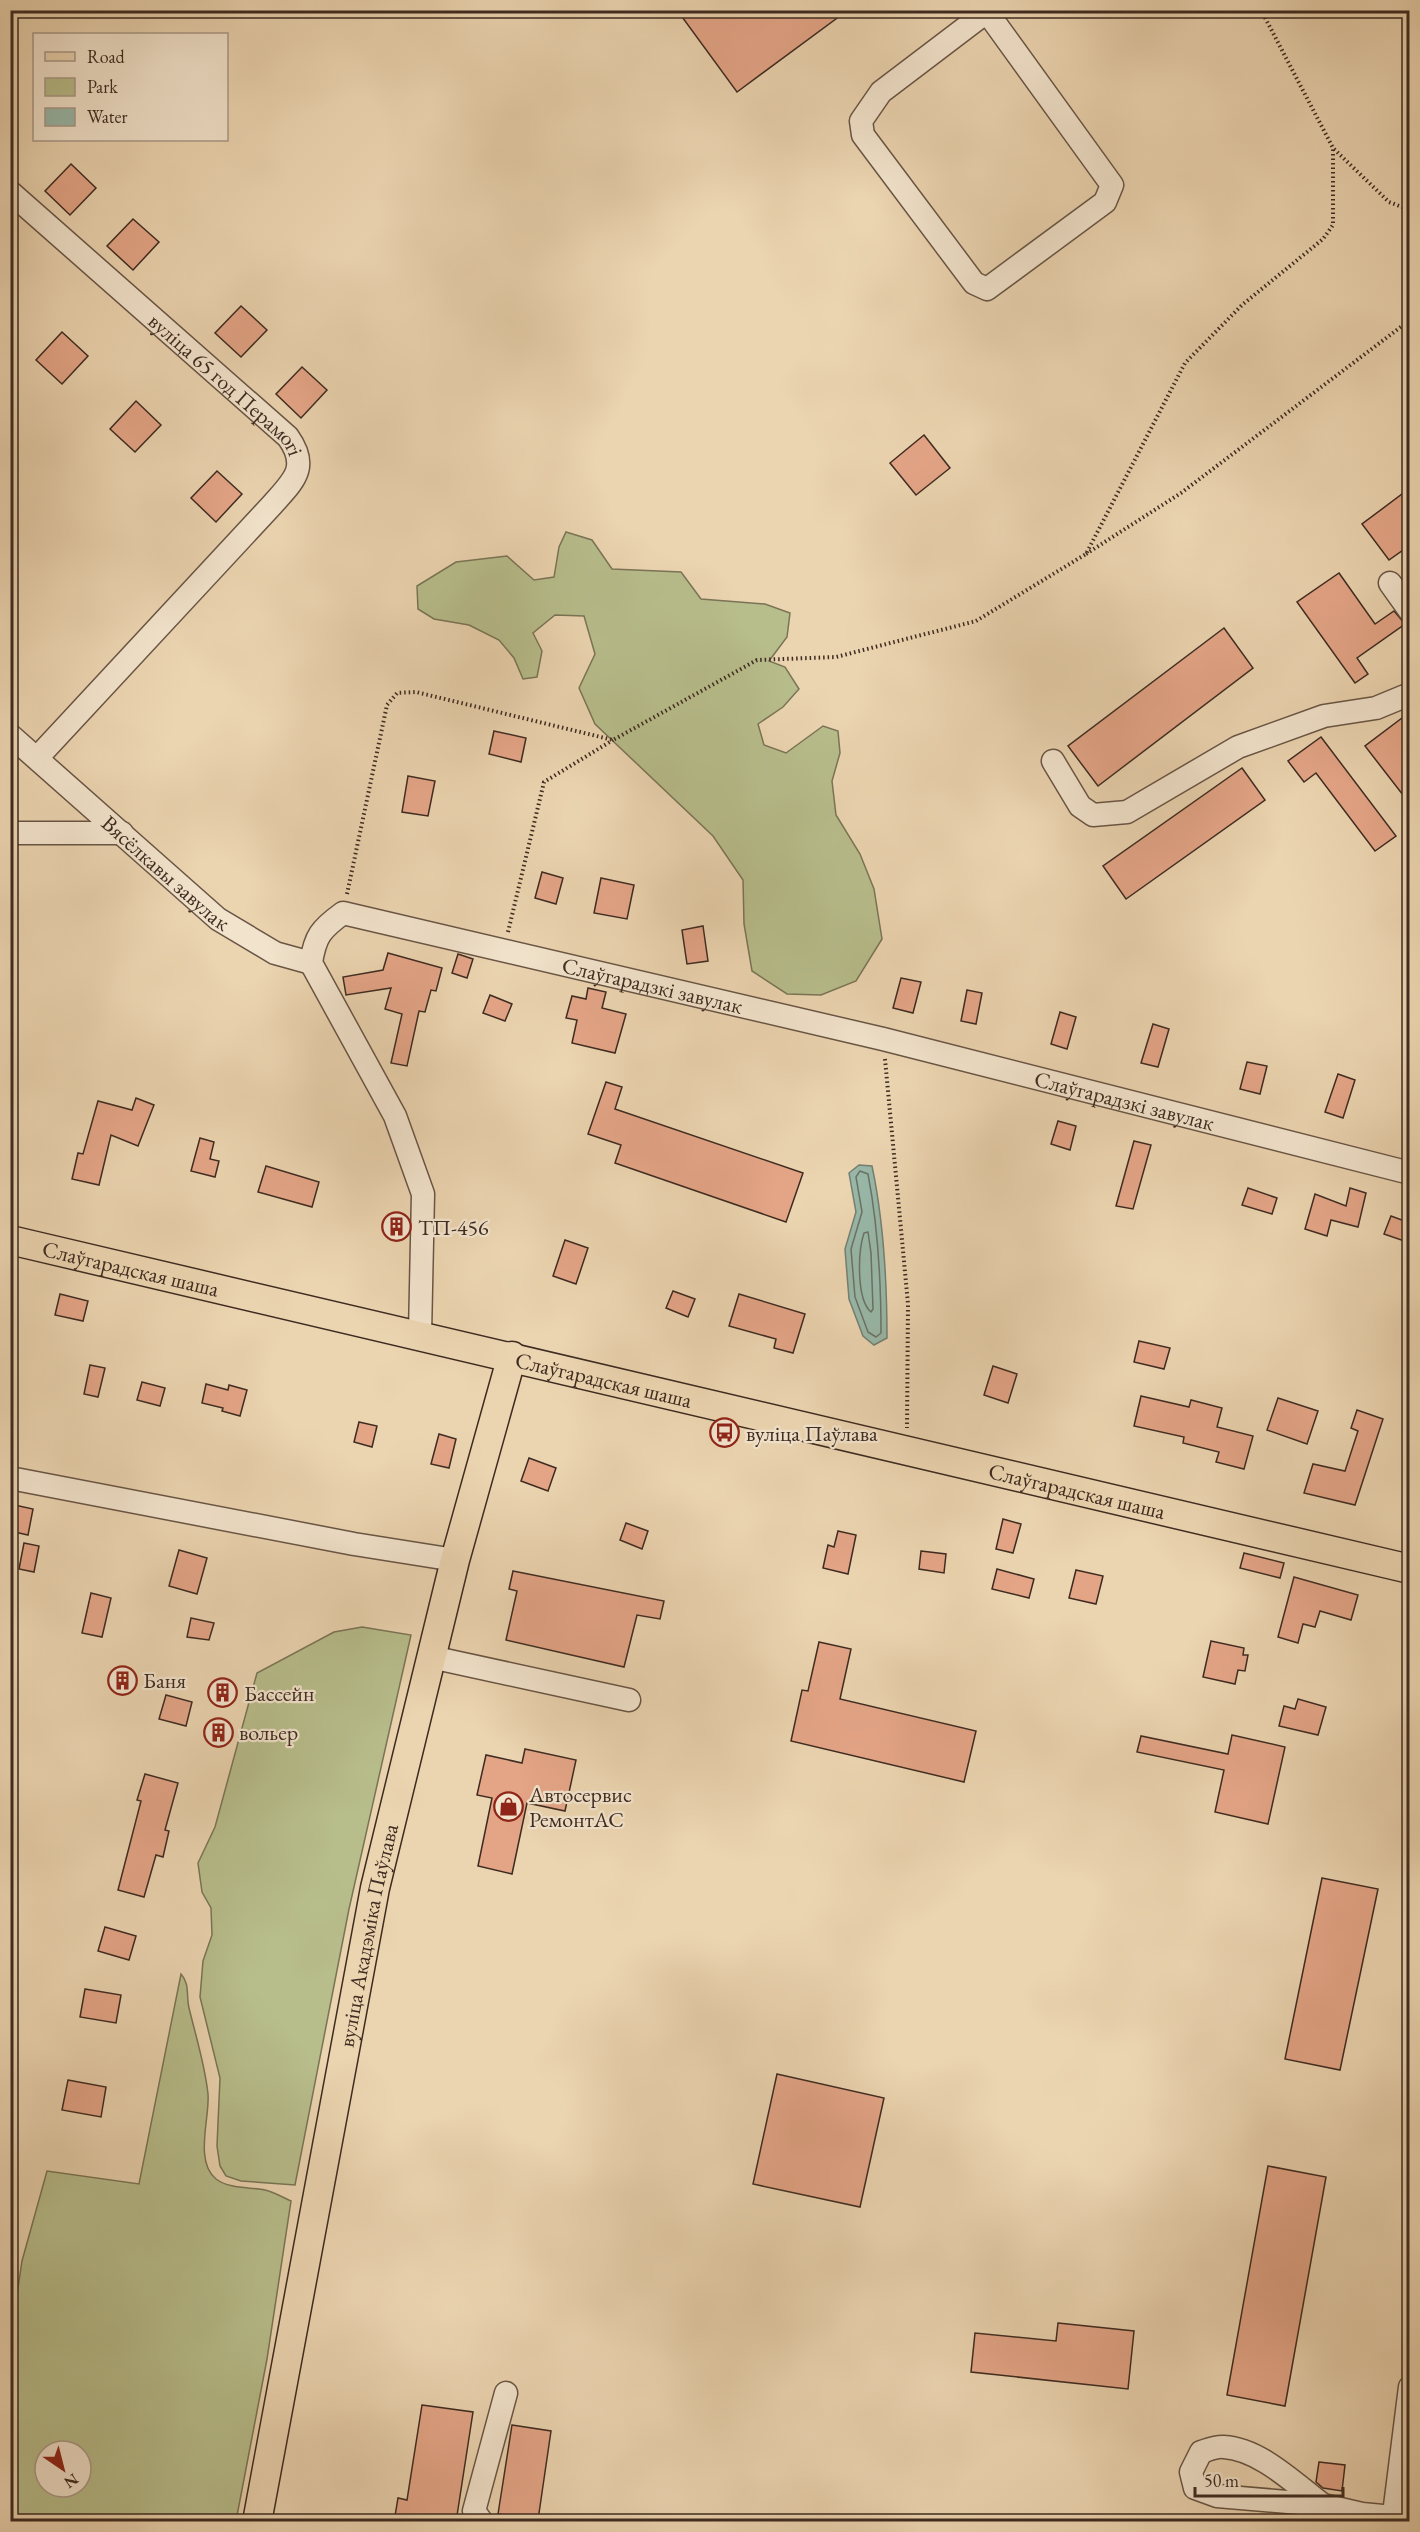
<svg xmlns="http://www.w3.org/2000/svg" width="1420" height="2532" viewBox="0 0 1420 2532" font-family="'EB Garamond',serif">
<rect width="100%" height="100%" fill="#ebd4b0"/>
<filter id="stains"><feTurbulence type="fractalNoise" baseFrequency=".00333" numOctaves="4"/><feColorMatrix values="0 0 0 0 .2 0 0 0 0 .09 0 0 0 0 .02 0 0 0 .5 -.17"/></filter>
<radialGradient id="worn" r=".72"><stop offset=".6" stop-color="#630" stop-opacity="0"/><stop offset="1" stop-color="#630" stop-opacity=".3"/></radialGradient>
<g fill="#b7bd8b" stroke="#7a7456" stroke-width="1.5" fill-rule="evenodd">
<path d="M566 532 592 540 612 569 681 572 701 599 765 604 790 613 787 637 769 661 785 667 799 689 783 707 758 724 764 745 786 753 823 726 838 731 840 753 832 781 836 815 860 854 874 889 882 939 856 981 821 995 787 994 752 971 744 924 743 880 713 836 595 724 579 688 595 654 584 616 555 615 533 633 542 651 537 677 523 679 514 658 499 640 469 625 434 619 418 609 417 586 456 562 507 556 534 580 554 577 559 547Z"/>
<path d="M362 1627 411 1635 349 1909 295 2185 241 2181 226 2176 220 2166 217 2146 220 2078 200 1997 203 1961 212 1935 211 1908 202 1892 198 1863 215 1827 257 1673 334 1632Z"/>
<path d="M181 1974C190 1984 186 1995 189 2008 196 2037 205 2065 208 2094 210 2118 194 2161 216 2179 229 2189 250 2187 265 2190 274 2192 282 2197 291 2201L267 2359 236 2521H11V2335L22 2261 47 2171 139 2184ZM45 2451H81V2487H45Z"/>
</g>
<path fill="#98b8a9" stroke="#748073" stroke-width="1.5" d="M859 1165 872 1166C884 1223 887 1280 887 1338L874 1345 863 1336 849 1299 845 1249 856 1212 849 1173Z"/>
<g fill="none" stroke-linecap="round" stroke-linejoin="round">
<g stroke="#6b7265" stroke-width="1.5">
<path d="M860 1171 868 1174C878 1226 881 1279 881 1333L876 1337 868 1332 855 1297 851 1249 862 1212 856 1177Z"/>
<path d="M868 1232 871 1253 873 1309 871 1312C856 1299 858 1251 864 1233Z"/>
</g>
</g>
<g fill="#e4a587" stroke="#3e2b21" stroke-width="1.5">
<path d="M677 10H848L737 92Z"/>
<path d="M71 164 96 188 70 215 45 191Z"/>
<path d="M133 219 159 242 133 270 107 246Z"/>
<path d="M241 306 267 330 241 357 215 333Z"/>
<path d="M62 332 88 356 62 384 36 360Z"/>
<path d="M302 367 327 390 301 418 276 394Z"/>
<path d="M136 401 161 425 135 452 110 429Z"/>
<path d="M924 435 950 468 916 495 890 463Z"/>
<path d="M217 471 242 494 216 522 191 498Z"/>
<path d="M1410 488V545L1389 560 1362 524Z"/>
<path d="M1339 573 1375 624 1394 611 1405 624 1357 658 1368 674 1355 683 1297 602Z"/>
<path d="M1224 628 1253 668 1098 786 1068 746Z"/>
<path d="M1410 712V804L1365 746Z"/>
<path d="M494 731 526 738 521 762 489 754Z"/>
<path d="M1321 737 1396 836 1375 851 1316 773 1304 782 1288 761Z"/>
<path d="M1242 768 1265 800 1126 899 1103 866Z"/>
<path d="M408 776 435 781 428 816 402 812Z"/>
<path d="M542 872 563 878 556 904 535 898Z"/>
<path d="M601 878 634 885 627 919 594 913Z"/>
<path d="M703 926 708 961 687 964 682 930Z"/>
<path d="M388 953 442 968 436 991 431 990 425 1012 419 1011 407 1066 391 1063 402 1014 385 1009 391 988 346 995 343 977 383 970Z"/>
<path d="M458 954 473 959 467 978 452 973Z"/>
<path d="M901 978 921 982 913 1013 893 1008Z"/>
<path d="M588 988 606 992 602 1008 626 1014 615 1053 572 1043 577 1020 566 1018 572 996 586 999Z"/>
<path d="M967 990 982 993 976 1024 961 1021Z"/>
<path d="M490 995 512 1004 505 1021 483 1013Z"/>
<path d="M1060 1012 1076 1017 1067 1049 1051 1044Z"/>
<path d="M1153 1024 1169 1029 1158 1067 1141 1063Z"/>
<path d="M1247 1062 1267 1066 1260 1094 1240 1089Z"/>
<path d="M1338 1074 1355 1080 1343 1118 1325 1112Z"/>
<path d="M606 1082 622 1087 615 1109 803 1173 786 1222 615 1163 621 1145 588 1134Z"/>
<path d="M136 1098 154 1105 138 1146 111 1135 99 1185 72 1179 78 1153 83 1154 98 1101 132 1110Z"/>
<path d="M1058 1121 1076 1126 1070 1150 1051 1144Z"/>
<path d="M200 1138 214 1142 210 1159 219 1161 215 1177 191 1171Z"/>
<path d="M1134 1141 1151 1145 1133 1209 1116 1206Z"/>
<path d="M266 1166 319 1182 312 1207 258 1192Z"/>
<path d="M1248 1188 1277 1198 1272 1214 1242 1205Z"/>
<path d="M1350 1188 1366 1193 1358 1227 1331 1220 1327 1236 1305 1229 1315 1194 1346 1206Z"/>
<path d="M1391 1216 1410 1223V1243L1384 1234Z"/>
<path d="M565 1240 588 1248 576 1284 553 1276Z"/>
<path d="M673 1291 695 1299 688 1317 666 1308Z"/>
<path d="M60 1294 88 1301 83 1321 55 1315Z"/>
<path d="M739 1294 805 1314 793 1353 774 1348 776 1339 729 1326Z"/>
<path d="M1139 1341 1170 1348 1164 1369 1134 1362Z"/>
<path d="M90 1365 105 1368 98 1397 84 1394Z"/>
<path d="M993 1366 1017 1374 1008 1403 984 1395Z"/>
<path d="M142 1382 165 1388 160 1406 137 1400Z"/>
<path d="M206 1384 228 1390 229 1385 247 1390 240 1416 222 1411 223 1408 202 1403Z"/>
<path d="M1141 1396 1189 1407 1191 1400 1222 1408 1217 1427 1253 1436 1244 1469 1216 1462 1219 1452 1183 1443 1184 1437 1134 1426Z"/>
<path d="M1278 1398 1318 1411 1307 1444 1267 1430Z"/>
<path d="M1357 1410 1383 1419 1355 1505 1304 1493 1313 1464 1345 1471 1358 1431 1351 1428Z"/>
<path d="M359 1422 377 1426 372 1447 354 1442Z"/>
<path d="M439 1434 456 1439 449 1468 431 1464Z"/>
<path d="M529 1458 556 1468 548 1491 521 1481Z"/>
<path d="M10 1504 33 1509 28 1535 10 1531Z"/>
<path d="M1003 1519 1021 1524 1013 1553 996 1549Z"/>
<path d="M626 1523 648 1531 642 1549 620 1540Z"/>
<path d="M838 1531 856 1535 848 1574 823 1568 828 1545 834 1547Z"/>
<path d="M24 1543 39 1546 34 1572 19 1569Z"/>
<path d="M179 1550 207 1558 197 1594 169 1586Z"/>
<path d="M921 1551 946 1554 944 1573 919 1569Z"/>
<path d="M1244 1553 1284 1563 1280 1578 1240 1568Z"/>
<path d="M997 1569 1034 1579 1029 1598 992 1589Z"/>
<path d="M1076 1570 1103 1576 1096 1604 1069 1598Z"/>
<path d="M513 1571 664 1601 660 1619 637 1615 624 1667 506 1640 517 1591 509 1589Z"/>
<path d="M1294 1577 1358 1595 1351 1620 1320 1611 1315 1627 1303 1624 1298 1643 1278 1637Z"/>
<path d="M91 1593 111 1598 102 1637 82 1633Z"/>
<path d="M191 1618 214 1623 209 1640 187 1637Z"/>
<path d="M1211 1641 1244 1648 1243 1655H1248L1245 1671 1238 1670 1235 1684 1203 1677Z"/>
<path d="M819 1642 851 1649 840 1699 976 1731 964 1782 791 1741 802 1690 808 1691Z"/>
<path d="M166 1695 192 1702 186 1726 159 1719Z"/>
<path d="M1298 1699 1326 1707 1318 1735 1279 1726 1284 1706 1295 1709Z"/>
<path d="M1232 1735 1285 1747 1268 1824 1215 1812 1224 1770 1137 1752 1141 1736 1228 1754Z"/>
<path d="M525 1749 576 1760 565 1811 527 1803 512 1874 478 1866 492 1798 477 1795 486 1755 522 1763Z"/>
<path d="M145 1774 178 1783 165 1830 169 1831 163 1857 156 1855 144 1897 118 1890 141 1801 137 1800Z"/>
<path d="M1322 1878 1378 1889 1340 2070 1285 2059Z"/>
<path d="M105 1927 136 1936 129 1960 98 1951Z"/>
<path d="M85 1989 121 1995 116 2023 80 2017Z"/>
<path d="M777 2074 884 2098 860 2207 753 2184Z"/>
<path d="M68 2080 106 2087 101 2117 62 2110Z"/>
<path d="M1268 2166 1326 2177 1285 2406 1227 2395Z"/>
<path d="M1058 2323 1134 2331 1128 2389 971 2372 975 2333 1056 2341Z"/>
<path d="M422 2405 473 2412 456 2522H394L398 2498 407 2500Z"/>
<path d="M512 2425 551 2431 538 2520 498 2514Z"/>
<path d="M1319 2462 1345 2465 1342 2491 1323 2488 1316 2482Z"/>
</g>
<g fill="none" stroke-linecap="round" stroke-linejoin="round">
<defs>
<g id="minor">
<path d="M987 12 1112 185 1105 202 987 289 974 283 863 135 861 121 881 92 989 10"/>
<path id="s1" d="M10 192 288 437C310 468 293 481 272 505L37 758"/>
<path d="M1390 583 1410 611"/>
<path id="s2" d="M10 735 218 919 275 953 311 963"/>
<path d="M1053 761 1080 806 1093 815 1127 812 1238 747 1324 716 1376 708 1410 694"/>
<path d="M10 833H122"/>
<path id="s3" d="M420 1334 423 1194 395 1116 311 963C315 936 321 929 343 913L883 1039 1410 1173"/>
<path d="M10 1478 354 1544 455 1560"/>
<path d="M431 1657 629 1700"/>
<path d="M1323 2505C1295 2484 1260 2449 1224 2447 1216 2446 1208 2450 1201 2452L1191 2472 1195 2488 1217 2496 1323 2505 1362 2514 1393 2517"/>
<path d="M482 2522 474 2511 506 2393"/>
<path d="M1393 2522 1410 2387"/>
</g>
<g id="major">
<path id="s4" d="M10 1240 1410 1569"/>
<path id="s5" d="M257 2522 375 1888 455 1560 512 1356"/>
</g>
</defs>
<use href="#minor" stroke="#695545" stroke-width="25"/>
<use href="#major" stroke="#3e2b21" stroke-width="31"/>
<g stroke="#3e2b21" stroke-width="4" stroke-dasharray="1.5 3" stroke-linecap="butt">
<path d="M1334 149 1389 202 1410 210"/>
<path d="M1086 554 1181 493 1410 320"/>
<path d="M347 894 387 705 397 693 416 692 613 740 757 660 836 657 976 621 1086 554 1185 363 1242 305 1323 239 1333 225V148L1261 10"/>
<path d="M508 932 544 782 613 740"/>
<path d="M885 1059 908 1304 907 1428"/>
</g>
<use href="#minor" stroke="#f2e3cc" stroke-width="22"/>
<use href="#major" stroke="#ebd4b0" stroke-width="28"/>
</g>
<defs>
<symbol id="building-ring" viewBox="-11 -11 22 22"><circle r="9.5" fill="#f2e3cc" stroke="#8f2418" stroke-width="1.5"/><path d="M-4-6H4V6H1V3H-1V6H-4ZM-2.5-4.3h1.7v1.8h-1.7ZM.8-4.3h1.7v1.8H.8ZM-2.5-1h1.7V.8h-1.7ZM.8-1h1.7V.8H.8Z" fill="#8f2418"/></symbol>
<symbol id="bus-ring" viewBox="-11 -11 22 22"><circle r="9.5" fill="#f2e3cc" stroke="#8f2418" stroke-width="1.5"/><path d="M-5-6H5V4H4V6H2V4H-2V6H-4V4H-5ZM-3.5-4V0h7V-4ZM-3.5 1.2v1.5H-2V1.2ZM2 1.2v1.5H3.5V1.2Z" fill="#8f2418"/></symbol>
<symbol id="shop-ring" viewBox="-11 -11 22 22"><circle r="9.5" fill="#f2e3cc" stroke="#8f2418" stroke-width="1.5"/><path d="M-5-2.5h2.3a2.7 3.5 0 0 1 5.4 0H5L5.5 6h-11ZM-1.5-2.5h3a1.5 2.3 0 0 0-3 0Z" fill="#8f2418"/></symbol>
</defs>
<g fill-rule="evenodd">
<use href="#building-ring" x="380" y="1210" width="33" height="33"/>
<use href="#bus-ring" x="708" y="1416" width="33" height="33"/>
<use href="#building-ring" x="106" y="1664" width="33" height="33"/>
<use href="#building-ring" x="206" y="1676" width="33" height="33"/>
<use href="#building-ring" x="202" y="1716" width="33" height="33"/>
<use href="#shop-ring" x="492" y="1790" width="33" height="33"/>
</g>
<g text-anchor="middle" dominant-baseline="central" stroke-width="4.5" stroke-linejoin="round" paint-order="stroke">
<g font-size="22" fill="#3e2b21" stroke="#f2e3cc">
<text stroke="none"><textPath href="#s1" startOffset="290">вуліца 65 год Перамогі</textPath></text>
<text stroke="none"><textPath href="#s2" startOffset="208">Вясёлкавы завулак</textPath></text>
<text stroke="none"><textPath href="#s3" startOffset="777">Слаўгарадзкі завулак</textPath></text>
<text stroke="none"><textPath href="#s3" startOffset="1263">Слаўгарадзкі завулак</textPath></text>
<text stroke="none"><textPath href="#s4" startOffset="124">Слаўгарадская шаша</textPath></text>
<text stroke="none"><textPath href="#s4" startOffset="610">Слаўгарадская шаша</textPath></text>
<text stroke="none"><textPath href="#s4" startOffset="1096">Слаўгарадская шаша</textPath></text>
<text stroke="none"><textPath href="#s5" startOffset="597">вуліца Акадэміка Паўлава</textPath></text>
</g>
<g font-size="22" fill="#3e2b21" stroke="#f2e3cc" text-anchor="start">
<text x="418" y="1227">ТП-456</text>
<text x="746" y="1433">вуліца Паўлава</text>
<text x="143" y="1680">Баня</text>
<text x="244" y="1693">Бассейн</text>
<text x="239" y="1732">вольер</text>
<text x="529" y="1794">Автосервис<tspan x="529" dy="25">РемонтАС</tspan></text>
</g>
</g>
<rect width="1420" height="2532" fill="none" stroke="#ebd4b0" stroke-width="36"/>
<rect x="12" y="12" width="1396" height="2508" fill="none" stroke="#3e2b21" stroke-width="3"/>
<rect x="18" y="18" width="1384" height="2496" fill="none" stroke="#3e2b21" stroke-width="1.5"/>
<rect x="33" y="33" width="195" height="108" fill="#f2e3cc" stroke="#aa9988" stroke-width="1.5"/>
<rect x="45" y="52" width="30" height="9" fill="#ebd4b0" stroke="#aa9988" stroke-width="1.5"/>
<text x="87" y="63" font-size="18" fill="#3e2b21">Road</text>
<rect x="45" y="78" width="30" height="18" fill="#b7bd8b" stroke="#aa9988" stroke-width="1.5"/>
<text x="87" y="93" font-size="18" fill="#3e2b21">Park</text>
<rect x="45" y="108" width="30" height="18" fill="#98b8a9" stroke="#aa9988" stroke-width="1.5"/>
<text x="87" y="123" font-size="18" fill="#3e2b21">Water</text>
<g transform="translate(63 2469) rotate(145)"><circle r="28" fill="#f2e3cc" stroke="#aa9988" stroke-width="1.5"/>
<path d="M0-4.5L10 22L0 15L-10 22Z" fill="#8f2418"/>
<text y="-9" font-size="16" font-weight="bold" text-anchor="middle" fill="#3e2b21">N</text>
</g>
<path d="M1195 2487v9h148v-9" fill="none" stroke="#3e2b21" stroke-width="3"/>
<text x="1204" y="2487" font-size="18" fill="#3e2b21" stroke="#f2e3cc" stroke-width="4.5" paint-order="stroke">50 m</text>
<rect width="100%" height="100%" filter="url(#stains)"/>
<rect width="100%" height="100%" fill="url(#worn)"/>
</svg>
